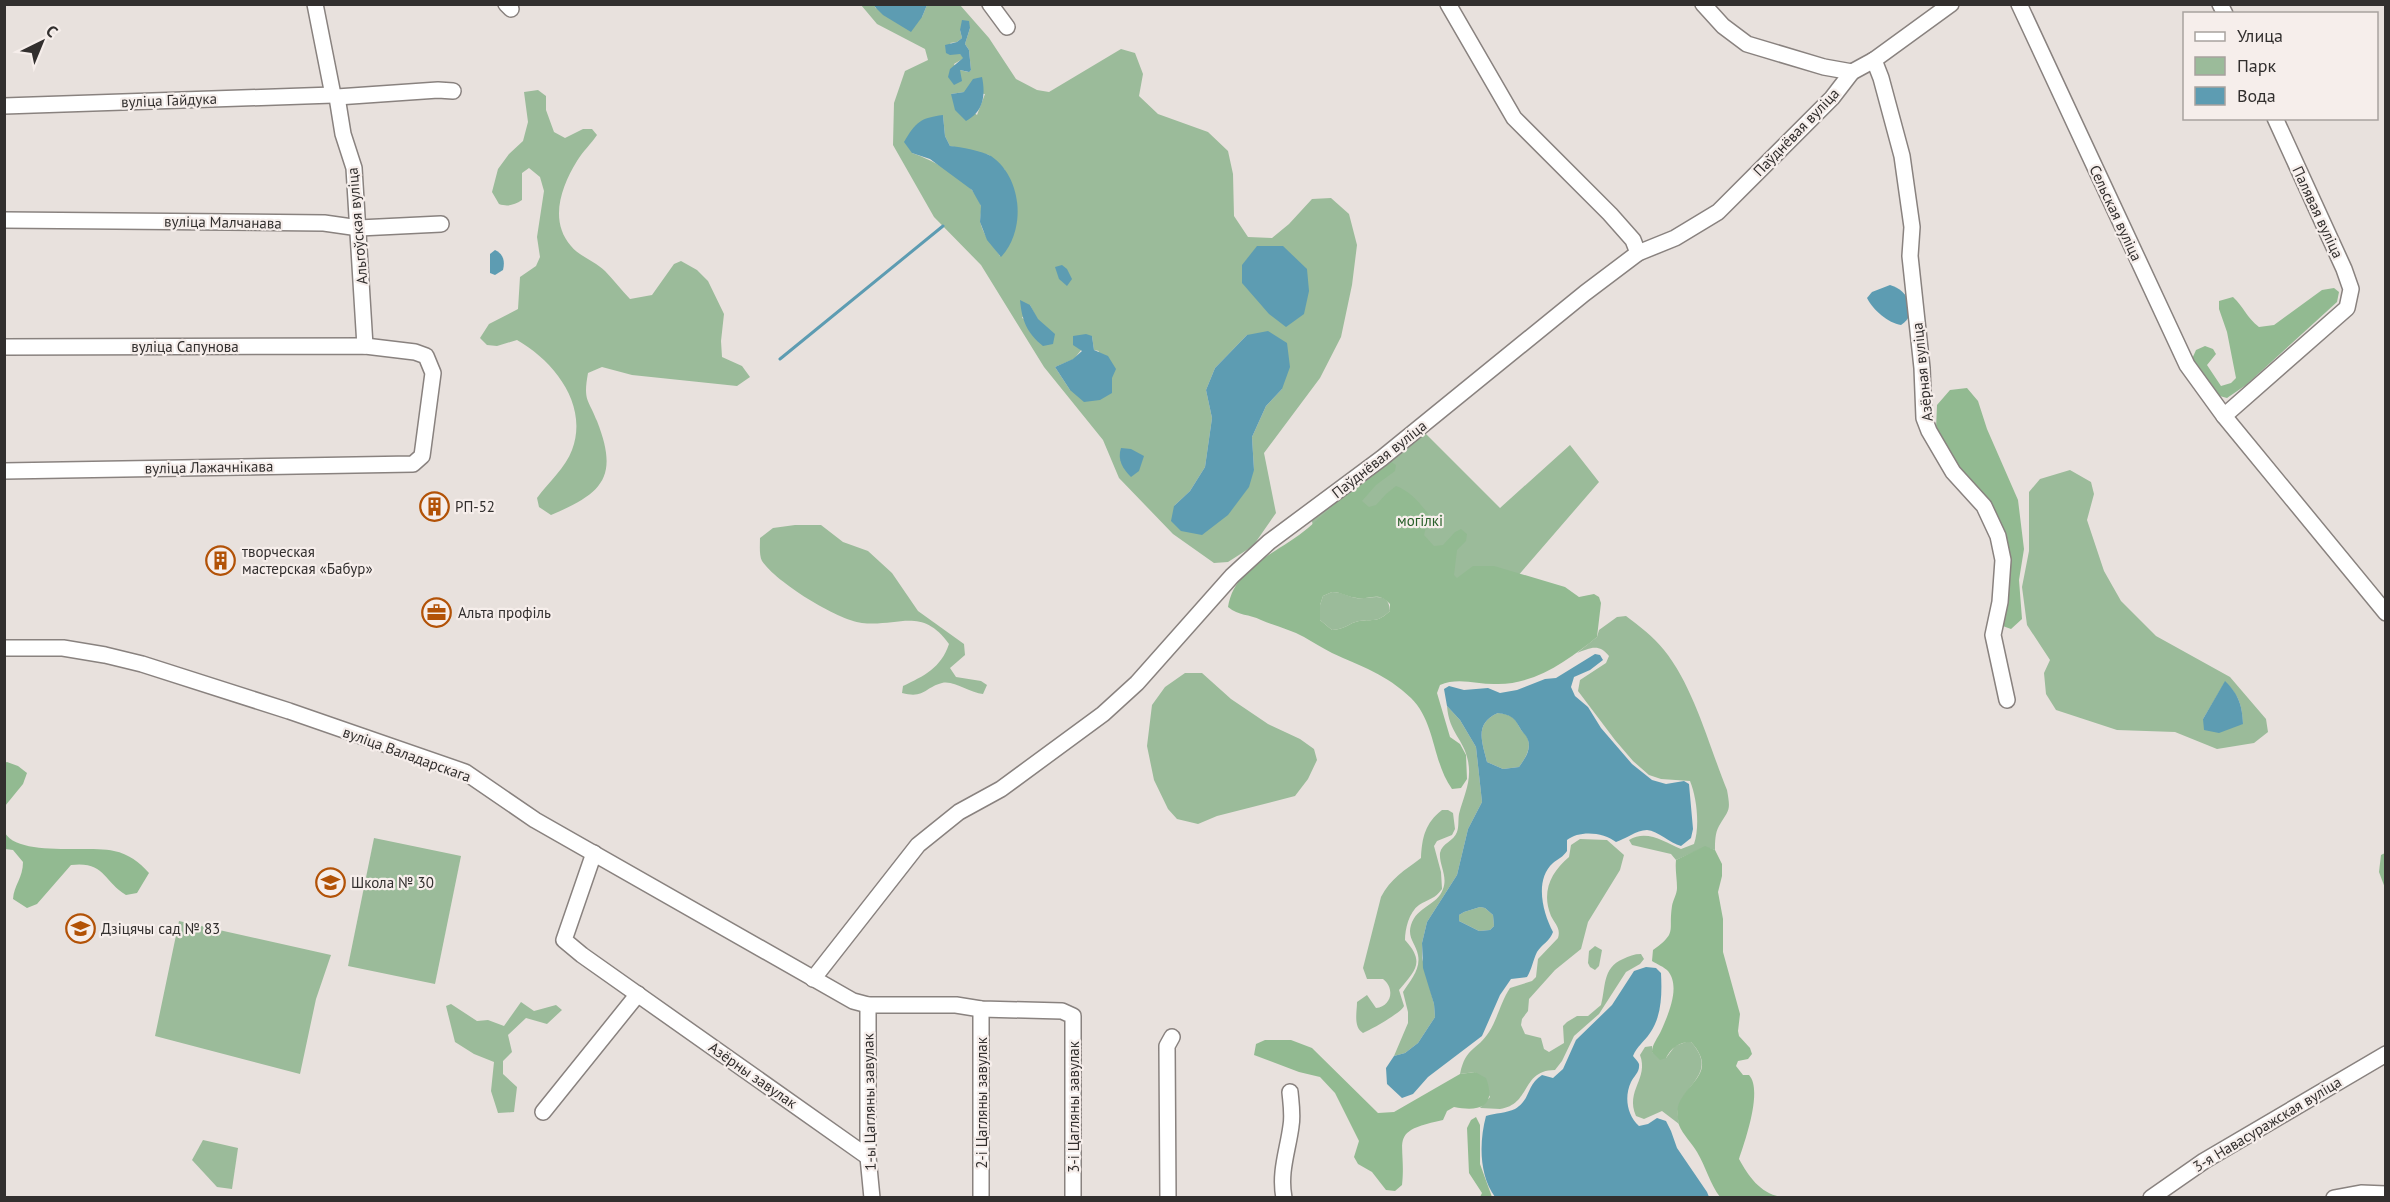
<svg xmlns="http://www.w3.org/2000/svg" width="2390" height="1202" viewBox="0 0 2390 1202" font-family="'PT Sans',sans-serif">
<rect width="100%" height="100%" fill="#e8e1dd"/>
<g fill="#9bbb9a" fill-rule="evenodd">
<path d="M861 5H875V8L922 17 927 5H960L989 38 1016 79 1037 90 1049 92 1121 49 1135 53 1143 74 1139 96 1158 114 1208 132 1228 151 1233 174 1234 216 1248 237 1272 238 1289 224 1312 199 1331 198 1349 214 1357 245 1352 285 1341 337 1320 378 1264 453 1276 513 1253 546 1228 562 1214 563 1173 534 1119 478 1103 440 1044 367 981 265 934 217 893 145 894 103 905 71 928 60 925 49 877 24ZM970 28 965 44 969 50 971 70 968 72 960 70 959 74 954 64 964 58 950 43 957 42 962 38 960 30ZM964 92 985 94 977 115 951 94ZM943 115 945 136 950 146 989 155 1005 170 1000 256C993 245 985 238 981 225 979 219 982 212 981 206 975 182 933 160 912 153ZM1030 305 1037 319 1046 327 1022 318ZM1247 335 1282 389 1266 406 1252 437 1254 470 1174 506 1190 491 1205 467 1212 418 1206 390 1215 368ZM1092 336 1094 350 1099 351 1070 390 1055 367 1074 359Z"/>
<path d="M538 90 546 96V110L554 132 565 138 583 129H592L597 135C591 144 583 151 577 161 561 187 549 221 571 246 580 257 595 261 605 271 614 280 621 290 630 299L652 295 674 264 681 261 697 270 708 281 724 314 721 341 722 357 742 366 750 377 737 386 632 375 602 367 588 373C583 401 588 398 597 421 619 477 603 493 551 515L539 507 537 498C548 483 566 467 572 450 589 405 554 361 517 340L497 346 487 345 480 338 489 324 518 309 520 277 536 266 540 257 537 237 544 191 540 177 529 168 522 173V200C514 205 508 207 499 204L492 192 498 169 509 154 523 141 528 122 524 92Z"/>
<path d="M1425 433 1500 508 1570 445 1599 482 1504 592 1316 546 1312 521Z"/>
<path d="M2070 470 2091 482 2094 494 2087 520 2104 571 2121 601 2156 636 2230 677 2266 719 2268 732 2254 743 2217 749 2175 732 2117 730 2056 710 2046 694 2044 673 2050 660 2027 625 2022 587 2029 551V492L2040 479ZM2225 682C2239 695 2242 705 2243 724L2203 719Z"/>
<path d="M795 525H821L843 542 868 551 892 573 918 611 964 644 965 655 950 668 956 677 981 681 987 685 983 694C970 693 954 680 942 683 925 687 925 699 902 693L903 686C924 676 941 668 949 644 922 606 899 627 862 623 837 620 776 582 762 561 759 555 760 545 760 538L773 528Z"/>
<path d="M1332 592C1341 592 1347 596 1356 598 1369 600 1389 589 1390 611 1377 623 1374 619 1359 621 1349 623 1346 629 1332 630L1320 620V605L1323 596Z"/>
<path d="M1626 616C1639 626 1653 636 1664 650 1694 687 1709 746 1727 790 1731 812 1729 809 1719 826 1715 833 1715 842 1715 850L1705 847 1676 860 1671 854 1632 845 1629 840C1647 829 1664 842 1681 849L1694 844C1700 827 1697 798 1690 781L1661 779 1649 775 1633 761 1615 740 1578 691 1580 680 1606 663 1609 656C1599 643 1590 648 1577 653L1597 637 1599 630 1617 617Z"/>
<path d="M1185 673H1202L1231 699 1268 724 1300 739 1314 749 1317 760 1308 779 1295 796 1217 816 1198 824 1177 819 1168 809 1154 780 1147 746 1152 705 1165 687Z"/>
<path d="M1447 706 1460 720 1476 747 1482 802 1468 829 1457 875 1427 922 1422 943V958L1434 1004 1435 1017 1418 1043 1405 1053 1394 1056 1408 1023V1012L1403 992C1410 981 1421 969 1418 955 1416 944 1407 938 1411 925 1417 906 1437 906 1443 889 1448 876 1439 865 1440 853 1442 843 1454 841 1457 832 1459 827 1458 820 1459 814 1464 795 1472 781 1468 761 1464 739 1449 733 1447 706Z"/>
<path d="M1498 713C1511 715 1514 716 1520 728 1521 731 1524 733 1526 735 1533 747 1526 757 1519 767L1503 769 1487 762C1482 742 1474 723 1498 713Z"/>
<path d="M1442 810H1448L1453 813 1455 829 1452 835 1437 841 1434 846 1441 872 1442 889C1435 899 1428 899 1419 905 1409 912 1405 929 1405 940 1425 962 1416 970 1399 990L1404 1006C1401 1013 1372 1029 1363 1033 1353 1027 1357 1012 1357 1002L1367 995 1376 1008C1392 1006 1395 988 1383 979H1367L1363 968 1381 897C1390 879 1405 870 1421 858 1422 838 1425 823 1442 810Z"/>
<path d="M374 838 461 856 435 984 348 966Z"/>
<path d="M1580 839 1607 840 1624 855 1620 870 1588 922 1581 949 1555 970 1529 999 1528 1011 1522 1019 1521 1025 1525 1034 1541 1038 1544 1049 1549 1052 1564 1043 1563 1026 1567 1022 1577 1016H1588L1601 1005C1606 987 1602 968 1623 959 1629 956 1634 954 1641 954L1644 959 1640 964 1626 972 1599 1014 1574 1036 1562 1061 1555 1070C1521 1070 1531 1105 1500 1109 1494 1109 1487 1108 1480 1108L1490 1097 1475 1072 1460 1074C1466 1046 1477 1051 1489 1032 1498 1018 1501 1001 1510 988L1532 981 1536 977 1538 959 1558 938C1561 928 1555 924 1551 916 1541 892 1551 872 1569 857L1571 845Z"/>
<path d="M1480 907 1485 908 1493 915 1494 926 1490 930 1479 931 1459 921V915L1464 912Z"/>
<path d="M179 921 331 955 316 999 300 1074 155 1036Z"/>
<path d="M1595 946 1602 950 1599 966 1595 970 1590 967 1588 963 1589 951Z"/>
<path d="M521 1002 534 1011 556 1005 562 1010 547 1024 526 1018 508 1035 512 1052 503 1061V1074L517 1087 514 1112 498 1113 491 1091 494 1062 474 1054 455 1042 446 1006 451 1004 477 1021 488 1020 504 1026Z"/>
<path d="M1686 1042H1691C1716 1070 1691 1080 1679 1105 1677 1110 1678 1118 1679 1124L1662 1111 1644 1119 1636 1116C1625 1090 1649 1079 1640 1055L1645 1047 1652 1046V1052L1666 1058 1675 1046Z"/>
<path d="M203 1140 238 1148 232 1189 217 1187 192 1160Z"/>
</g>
<g fill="#92ba91" fill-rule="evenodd">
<path d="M2334 288 2339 292 2337 302 2246 385 2227 398 2212 394 2192 359 2196 350 2205 346 2213 349 2216 354 2207 365 2221 386 2231 383 2236 378 2227 332 2219 309V301L2233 297C2243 306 2247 318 2259 327L2274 325 2322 290Z"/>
<path d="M1967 388 1978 401 1987 429 2018 500 2024 549 2019 580 2022 619 2011 629 2000 625 2005 547 1936 429 1937 405 1950 390Z"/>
<path d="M1388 460 1396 465 1395 471 1376 485 1362 501 1369 507 1376 505 1386 494 1396 486C1410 491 1420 503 1429 515L1424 535 1434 546 1443 545 1455 532 1461 529 1467 534 1466 541 1457 550 1454 575 1457 578 1473 566H1494L1565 587 1579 597 1594 594 1599 597 1601 603 1597 637C1569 660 1533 686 1494 684 1477 684 1457 677 1440 685L1437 693 1450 737 1460 744 1466 755 1467 779 1461 788 1452 789C1432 761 1436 723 1411 698 1386 674 1362 667 1332 653 1322 648 1313 642 1304 637 1291 630 1275 626 1261 620 1249 614 1239 616 1228 607 1235 565 1279 553 1308 528 1332 508 1354 486 1377 465ZM1332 592C1341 592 1348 597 1357 598 1371 600 1378 591 1390 604V611C1377 623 1374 619 1359 621 1349 623 1346 629 1332 630L1320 620V605L1323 596Z"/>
<path d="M7 762 18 766 27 773 23 784 5 806 4 763Z"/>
<path d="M5 833C19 857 89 845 114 851 129 854 139 862 149 873L137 893 126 895C103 881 105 861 71 865L37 904 27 908 13 899C14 885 23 878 23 862L13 850 5 849Z"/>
<path d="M1705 846 1715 850 1722 864V876L1718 892 1723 919V952L1740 1014 1738 1031 1739 1036 1750 1048 1752 1054 1748 1059 1738 1061 1736 1066 1743 1075H1749C1763 1090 1745 1141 1739 1159 1749 1177 1760 1193 1781 1197H1720C1710 1184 1706 1167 1697 1152 1692 1143 1683 1135 1679 1125 1678 1121 1677 1111 1678 1106 1686 1082 1719 1073 1691 1042 1679 1042 1671 1048 1666 1058L1660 1060 1652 1052C1652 1044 1658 1038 1661 1031 1668 1015 1681 987 1668 971 1664 967 1657 964 1652 961L1653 950C1678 932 1668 932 1672 906 1673 900 1677 894 1677 888 1677 878 1675 870 1676 860Z"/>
<path d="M2385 853V888L2379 872 2381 855Z"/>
<path d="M1265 1040H1291L1312 1048 1378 1113 1394 1112 1460 1074 1475 1072 1486 1078C1497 1107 1479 1112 1454 1107L1447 1111 1443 1120C1386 1132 1407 1140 1402 1185L1395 1191 1386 1190 1372 1172 1358 1164 1354 1157 1359 1141 1335 1093 1320 1077 1299 1072 1254 1055 1256 1044Z"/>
<path d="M1476 1117 1480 1125V1164L1492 1197H1480L1482 1193 1469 1173 1467 1128 1471 1120Z"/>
</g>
<g fill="#5d9cb2" fill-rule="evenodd">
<path d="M875 5V4L927 5 922 17 911 32 883 15 875 7Z"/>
<path d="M962 20 969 21 970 28 965 44 969 50 971 70 969 72 960 70 962 81 954 85 948 77 950 69 963 58 960 54 950 55 946 53 945 45 957 42 962 38 960 30Z"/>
<path d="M982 77C986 96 983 112 966 121L955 110 951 94 964 92 973 79Z"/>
<path d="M943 115 945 136 950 146C961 147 982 151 991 156 1023 178 1026 231 1001 257L987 240 980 222 981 206 972 190 930 159 912 153 904 142C916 122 920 118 943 115Z"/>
<path d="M1257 246H1283L1307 269 1309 291 1304 314 1286 327 1269 314 1242 283V265Z"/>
<path d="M495 250C504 254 505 262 503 270L495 275 490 273V254Z"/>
<path d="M1062 265 1067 269 1072 279 1067 286 1059 279 1055 267Z"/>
<path d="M1890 285C1909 290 1919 314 1901 325 1888 323 1873 310 1867 298L1872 292Z"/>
<path d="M1020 300 1030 305 1038 319 1055 334 1053 344 1043 346C1027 333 1022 321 1020 300Z"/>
<path d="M1268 331 1287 343 1290 367 1282 389 1266 406 1252 437 1254 470 1249 487 1228 515 1202 535 1181 531 1171 521 1174 506 1190 491 1205 467 1212 418 1206 390 1215 368 1247 335Z"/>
<path d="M1086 334 1092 336 1094 350 1108 356 1116 369 1112 378V393L1100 400 1084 402 1070 390 1055 367 1073 359 1082 351 1073 345V336Z"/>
<path d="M1121 448 1131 449 1144 456 1139 471 1131 477C1123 469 1117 460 1121 448Z"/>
<path d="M1595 654 1600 655 1603 660 1590 670 1574 677 1571 687 1575 696 1588 707 1601 728 1632 764 1652 780 1666 784 1684 781 1689 784 1693 829 1691 838 1681 846C1670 843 1658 831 1647 830 1636 830 1626 839 1616 842 1604 832 1579 830 1567 840V851C1563 857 1558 859 1553 863 1534 880 1543 913 1553 932 1550 941 1542 944 1537 952 1533 960 1532 969 1527 977L1511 979 1500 995 1482 1036 1428 1077 1413 1094 1402 1098 1387 1084 1386 1068 1394 1056 1405 1053 1418 1043 1435 1017 1434 1004 1423 968 1422 943 1427 922 1457 875 1468 829 1482 802 1476 747 1460 720 1447 706 1444 689 1449 686 1464 690 1488 688 1500 693 1517 690 1545 679 1556 678ZM1498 713C1511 715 1514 717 1520 728 1521 731 1524 733 1526 736 1533 747 1526 757 1519 767L1503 769 1487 762C1482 742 1474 723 1498 713ZM1480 907 1485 908 1493 915 1494 926 1490 930 1479 931 1459 921V915L1464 912Z"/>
<path d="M2225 681C2239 695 2242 705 2243 724L2219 733 2204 730 2203 719Z"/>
<path d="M1646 967 1656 968 1661 973C1662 993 1662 1016 1650 1033 1644 1042 1637 1046 1633 1056 1635 1059 1638 1061 1639 1064 1640 1072 1634 1076 1631 1082 1624 1097 1627 1115 1639 1126L1648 1124 1657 1118 1666 1121 1671 1131 1677 1148 1707 1192 1709 1197H1495C1479 1175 1479 1142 1486 1116 1495 1113 1507 1113 1515 1109 1531 1100 1526 1085 1542 1075L1553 1078 1563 1069 1576 1040 1612 1005 1634 971Z"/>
</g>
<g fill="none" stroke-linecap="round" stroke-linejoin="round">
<path stroke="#5d9cb2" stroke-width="3" d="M780 359 943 226"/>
<defs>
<g id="minor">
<path d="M315 4 333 95 337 97 343 134 354 168 365 346"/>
<path d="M506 4 511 9"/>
<path d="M990 4 1007 27"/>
<path d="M1448 4 1514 118 1610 214 1633 240 1638 253"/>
<path d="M1703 4 1723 26 1747 44 1824 67 1852 72"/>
<path d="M2019 4 2187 365 2224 416 2386 613"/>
<path d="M2220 4 2225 14"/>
<path d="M1874 60 1881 78 1902 156 1912 227 1910 256 1922 368 1924 418 1929 431 1953 472 1984 506 1998 536 2003 560 2000 602 1993 635 2007 700"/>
<path d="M337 97 438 90 453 91"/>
<path d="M4 106 333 95"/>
<path d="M4 220 324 223 359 228 441 224"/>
<path d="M4 347 365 346 415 352 426 356 433 373 422 456 413 464 4 471"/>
<path d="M2224 416 2347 308 2351 289 2344 269 2275 118"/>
<path d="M4 648H63L105 655 142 664 289 711 465 772 535 820 853 1001 868 1005H956L981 1009 1062 1011 1073 1016V1198"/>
<path d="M594 853 564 940 582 955 868 1157"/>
<path d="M813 979 918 845 959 812 1001 789 1103 714 1137 683 1232 576 1269 542 1382 458 1585 293 1638 253 1675 238 1718 212 1832 98 1852 72 1874 60 1951 4"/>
<path d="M868 1005V1157L872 1198"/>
<path d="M981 1009V1198"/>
<path d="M543 1112 638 994"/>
<path d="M1168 1198 1167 1046 1172 1037"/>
<path d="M1284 1198C1279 1172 1288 1150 1291 1126 1293 1115 1291 1103 1290 1092"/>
<path d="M2151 1198 2204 1161 2386 1054"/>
<path d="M2334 1198 2361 1193 2386 1194"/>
</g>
</defs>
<use href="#minor" stroke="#89827f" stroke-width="18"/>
<use href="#minor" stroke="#fff" stroke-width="15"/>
</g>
<defs>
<symbol id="building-ring" viewBox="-11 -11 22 22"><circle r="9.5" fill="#f6eeeb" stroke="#b25207" stroke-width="1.5"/><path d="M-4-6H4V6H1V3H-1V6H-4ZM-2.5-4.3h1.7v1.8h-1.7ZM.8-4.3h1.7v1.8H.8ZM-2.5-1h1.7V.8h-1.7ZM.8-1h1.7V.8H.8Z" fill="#b25207"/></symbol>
<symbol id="office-ring" viewBox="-11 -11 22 22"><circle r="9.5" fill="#f6eeeb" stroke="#b25207" stroke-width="1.5"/><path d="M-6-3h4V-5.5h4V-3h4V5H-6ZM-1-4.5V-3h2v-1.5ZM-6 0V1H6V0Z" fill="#b25207"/></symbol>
<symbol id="school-ring" viewBox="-11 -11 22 22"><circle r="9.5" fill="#f6eeeb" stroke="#b25207" stroke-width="1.5"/><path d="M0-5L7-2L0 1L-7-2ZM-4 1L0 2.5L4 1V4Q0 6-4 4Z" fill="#b25207"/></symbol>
</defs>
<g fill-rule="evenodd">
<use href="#building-ring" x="418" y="490" width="33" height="33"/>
<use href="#building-ring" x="204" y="544" width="33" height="33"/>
<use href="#office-ring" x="420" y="596" width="33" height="33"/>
<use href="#school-ring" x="314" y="866" width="33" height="33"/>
<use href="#school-ring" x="64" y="912" width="33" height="33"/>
</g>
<g text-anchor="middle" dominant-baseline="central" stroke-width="4.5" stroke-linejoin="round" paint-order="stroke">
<g font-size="15" fill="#322f2e" stroke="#f6eeeb">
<text transform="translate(169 100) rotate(-2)">вуліца Гайдука</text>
<text transform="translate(1796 132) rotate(-46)">Паўднёвая вуліца</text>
<text transform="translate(2318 212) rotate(65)">Палявая вуліца</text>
<text transform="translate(2116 213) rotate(65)">Сельская вуліца</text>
<text transform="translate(223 222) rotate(1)">вуліца Малчанава</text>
<text transform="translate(357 226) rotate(-95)">Альгоўская вуліца</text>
<text x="185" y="346">вуліца Сапунова</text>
<text transform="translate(1922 372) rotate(-96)">Азёрная вуліца</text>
<text transform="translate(1379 459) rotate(-38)">Паўднёвая вуліца</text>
<text transform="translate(209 467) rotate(-1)">вуліца Лажачнікава</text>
<text transform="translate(407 754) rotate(20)">вуліца Валадарскага</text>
<text transform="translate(753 1075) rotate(35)">Азёрны завулак</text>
<text transform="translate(869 1102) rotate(-91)">1-ы Цагляны завулак</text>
<text transform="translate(981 1103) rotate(-90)">2-і Цагляны завулак</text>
<text transform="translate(1073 1107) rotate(-90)">3-і Цагляны завулак</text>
<text transform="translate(2267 1124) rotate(-31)">3-я Навасуражская вуліца</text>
</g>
<g font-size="15" fill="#322f2e" stroke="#f6eeeb" text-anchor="start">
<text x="455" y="506">РП-52</text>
<text x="242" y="551">творческая<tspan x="242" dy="17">мастерская «Бабур»</tspan></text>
<text x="458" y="612">Альта профіль</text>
<text x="351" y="882">Школа № 30</text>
<text x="101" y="928">Дзіцячы сад № 83</text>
</g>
<g font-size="15" fill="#285f29" stroke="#f6eeeb">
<text x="1420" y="520">могілкі</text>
</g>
</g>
<rect width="2390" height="1202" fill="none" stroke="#322f2e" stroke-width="12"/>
<rect x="2183" y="12" width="195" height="108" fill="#f6eeeb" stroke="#a8a29f" stroke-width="1.5"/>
<rect x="2195" y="32" width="30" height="9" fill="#ffffff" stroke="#a8a29f" stroke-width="1.5"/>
<text x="2237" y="42" font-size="18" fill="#322f2e">Улица</text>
<rect x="2195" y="57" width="30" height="18" fill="#9bbb9a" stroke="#a8a29f" stroke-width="1.5"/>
<text x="2237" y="72" font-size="18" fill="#322f2e">Парк</text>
<rect x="2195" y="87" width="30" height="18" fill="#5d9cb2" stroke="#a8a29f" stroke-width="1.5"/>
<text x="2237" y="102" font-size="18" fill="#322f2e">Вода</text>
<g transform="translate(42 42) rotate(43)" stroke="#f6eeeb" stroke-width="4.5" paint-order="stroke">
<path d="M0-4.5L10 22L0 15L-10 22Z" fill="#322f2e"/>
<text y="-9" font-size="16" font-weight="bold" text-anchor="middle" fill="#322f2e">С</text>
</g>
</svg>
